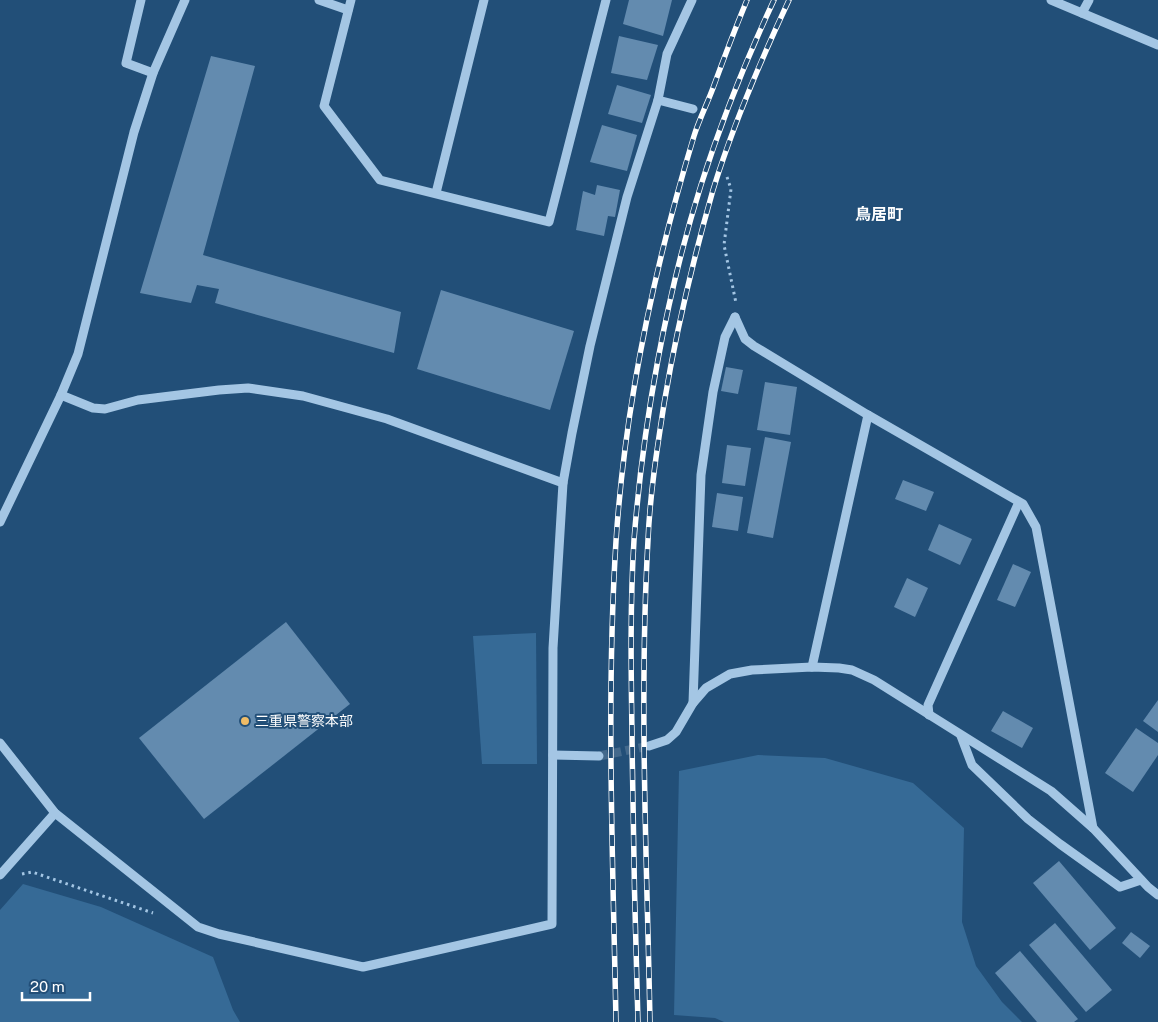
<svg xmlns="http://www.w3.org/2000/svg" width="1158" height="1022" viewBox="0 0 1158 1022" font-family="'Public Sans','Noto Sans JP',sans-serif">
<rect width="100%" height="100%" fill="#224f78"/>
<g fill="#366a96">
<path d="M536 633 537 764H482L473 636Z"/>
<path d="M758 755 825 758 913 783 964 828 962 922 976 966 1002 1002 1022 1022H724L715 1018 674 1015 679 771Z"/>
<path d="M23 884 101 907 213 957 233 1010 240 1022H0V910Z"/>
</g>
<g fill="#638baf">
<path d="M629 0H672L663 36 623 24Z"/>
<path d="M619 36 658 45 647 80 611 73Z"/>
<path d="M211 56 255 66 203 255 401 312 394 353 215 303 219 289 197 285 191 303 140 293Z"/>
<path d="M617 85 651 95 642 123 608 114Z"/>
<path d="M602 125 637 135 627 171 590 162Z"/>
<path d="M597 185 620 190 615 217 608 216 604 236 576 230 583 191 595 195Z"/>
<path d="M441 290 574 331 550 410 417 369Z"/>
<path d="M726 367 743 370 738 394 721 391Z"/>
<path d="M765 382 797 387 790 435 757 430Z"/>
<path d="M765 437 791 442 773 538 747 533Z"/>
<path d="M727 445 751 448 745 486 722 483Z"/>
<path d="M903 480 934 492 926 511 895 499Z"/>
<path d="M717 493 743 497 738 531 712 527Z"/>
<path d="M939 524 972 539 960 565 928 550Z"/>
<path d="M1013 564 1031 572 1015 607 997 600Z"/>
<path d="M907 578 928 588 915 617 894 607Z"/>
<path d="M286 622 350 704 204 819 139 738Z"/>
<path d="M1158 700V732L1143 721Z"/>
<path d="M1003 711 1033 728 1022 748 991 731Z"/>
<path d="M1136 728 1158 743V755L1133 792 1105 773Z"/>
<path d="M1059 861 1116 928 1090 950 1033 883Z"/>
<path d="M1055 923 1112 990 1086 1012 1029 945Z"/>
<path d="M1131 932 1150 946 1140 958 1122 943Z"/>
<path d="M1020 951 1078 1019 1074 1022H1037L995 973Z"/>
</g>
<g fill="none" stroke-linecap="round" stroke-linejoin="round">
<path stroke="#43698c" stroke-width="9" stroke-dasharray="9 4.5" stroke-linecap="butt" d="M599 756 649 746"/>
<g stroke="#a4c6e4" stroke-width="3" stroke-dasharray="2.5 4" stroke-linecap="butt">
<path d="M727 177 731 189 724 245 736 303"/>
<path d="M22 874 32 872 153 913"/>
</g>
<g stroke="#a4c6e4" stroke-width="9">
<path d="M141 0 126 63 153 73"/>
<path d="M319 0 348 10"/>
<path d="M351 0 324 106 380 180 549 222 606 0"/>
<path d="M692 0 667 54 658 100 693 109"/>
<path d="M1051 0 1158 45"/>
<path d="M1082 13 1089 0"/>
<path d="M436 193 484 0"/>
<path d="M735 317 745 339 754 346 868 415 1023 504 1036 527 1093 828"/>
<path d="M61 395 93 408 105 409 138 400 219 390 248 388 303 396 387 419 563 483"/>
<path d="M0 522 61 395 78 354 134 132 153 73 185 0"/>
<path d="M812 667 868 415"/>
<path d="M693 703 701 475 713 392 725 337 735 317"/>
<path d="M929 715 928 705 1019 502"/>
<path d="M961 736 972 765 1028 819 1060 844 1120 887 1141 880"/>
<path d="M0 743 55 813 198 927 219 934 363 967 552 924 553 648 563 483 572 433 590 346 627 197 658 100"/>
<path d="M649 746 667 740 676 732 693 703 706 688 730 674 752 670 812 667 839 668 852 670 874 680 1051 791 1093 828 1148 887 1158 895"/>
<path d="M553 755 599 756"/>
<path d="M0 875 55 813"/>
</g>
<defs>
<g id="rail">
<path d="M616 1022C613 862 606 701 616 541 625 404 654 268 694 136 699 120 707 104 713 88 724 58 735 29 747 0"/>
<path d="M638 1022C635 926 633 830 632 734 631 669 630 604 634 540 643 424 666 296 701 185 721 122 746 60 774 0"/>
<path d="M650 1022C647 862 639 700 648 540 650 494 657 449 664 404 676 332 693 260 713 190 733 125 760 62 789 0"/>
</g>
</defs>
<use href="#rail" stroke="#fff" stroke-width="5.5"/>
<use href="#rail" stroke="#224f78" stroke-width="4" stroke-dasharray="11" stroke-linecap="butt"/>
</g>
<circle fill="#efbc67" stroke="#224f78" stroke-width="2" cx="245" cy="721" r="5"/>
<g text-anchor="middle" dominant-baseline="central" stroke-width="4" stroke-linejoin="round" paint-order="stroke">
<g font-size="14" fill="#fff" stroke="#224f78" text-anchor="start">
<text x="255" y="721">三重県警察本部</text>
</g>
<g font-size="16" font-weight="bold" fill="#fff" stroke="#224f78">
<text x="879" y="214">鳥居町</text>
</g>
</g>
<path d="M22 992v8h68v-8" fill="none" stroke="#ffffff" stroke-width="2.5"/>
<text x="30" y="992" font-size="15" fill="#ffffff" stroke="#224f78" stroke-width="4" paint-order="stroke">20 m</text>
</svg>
